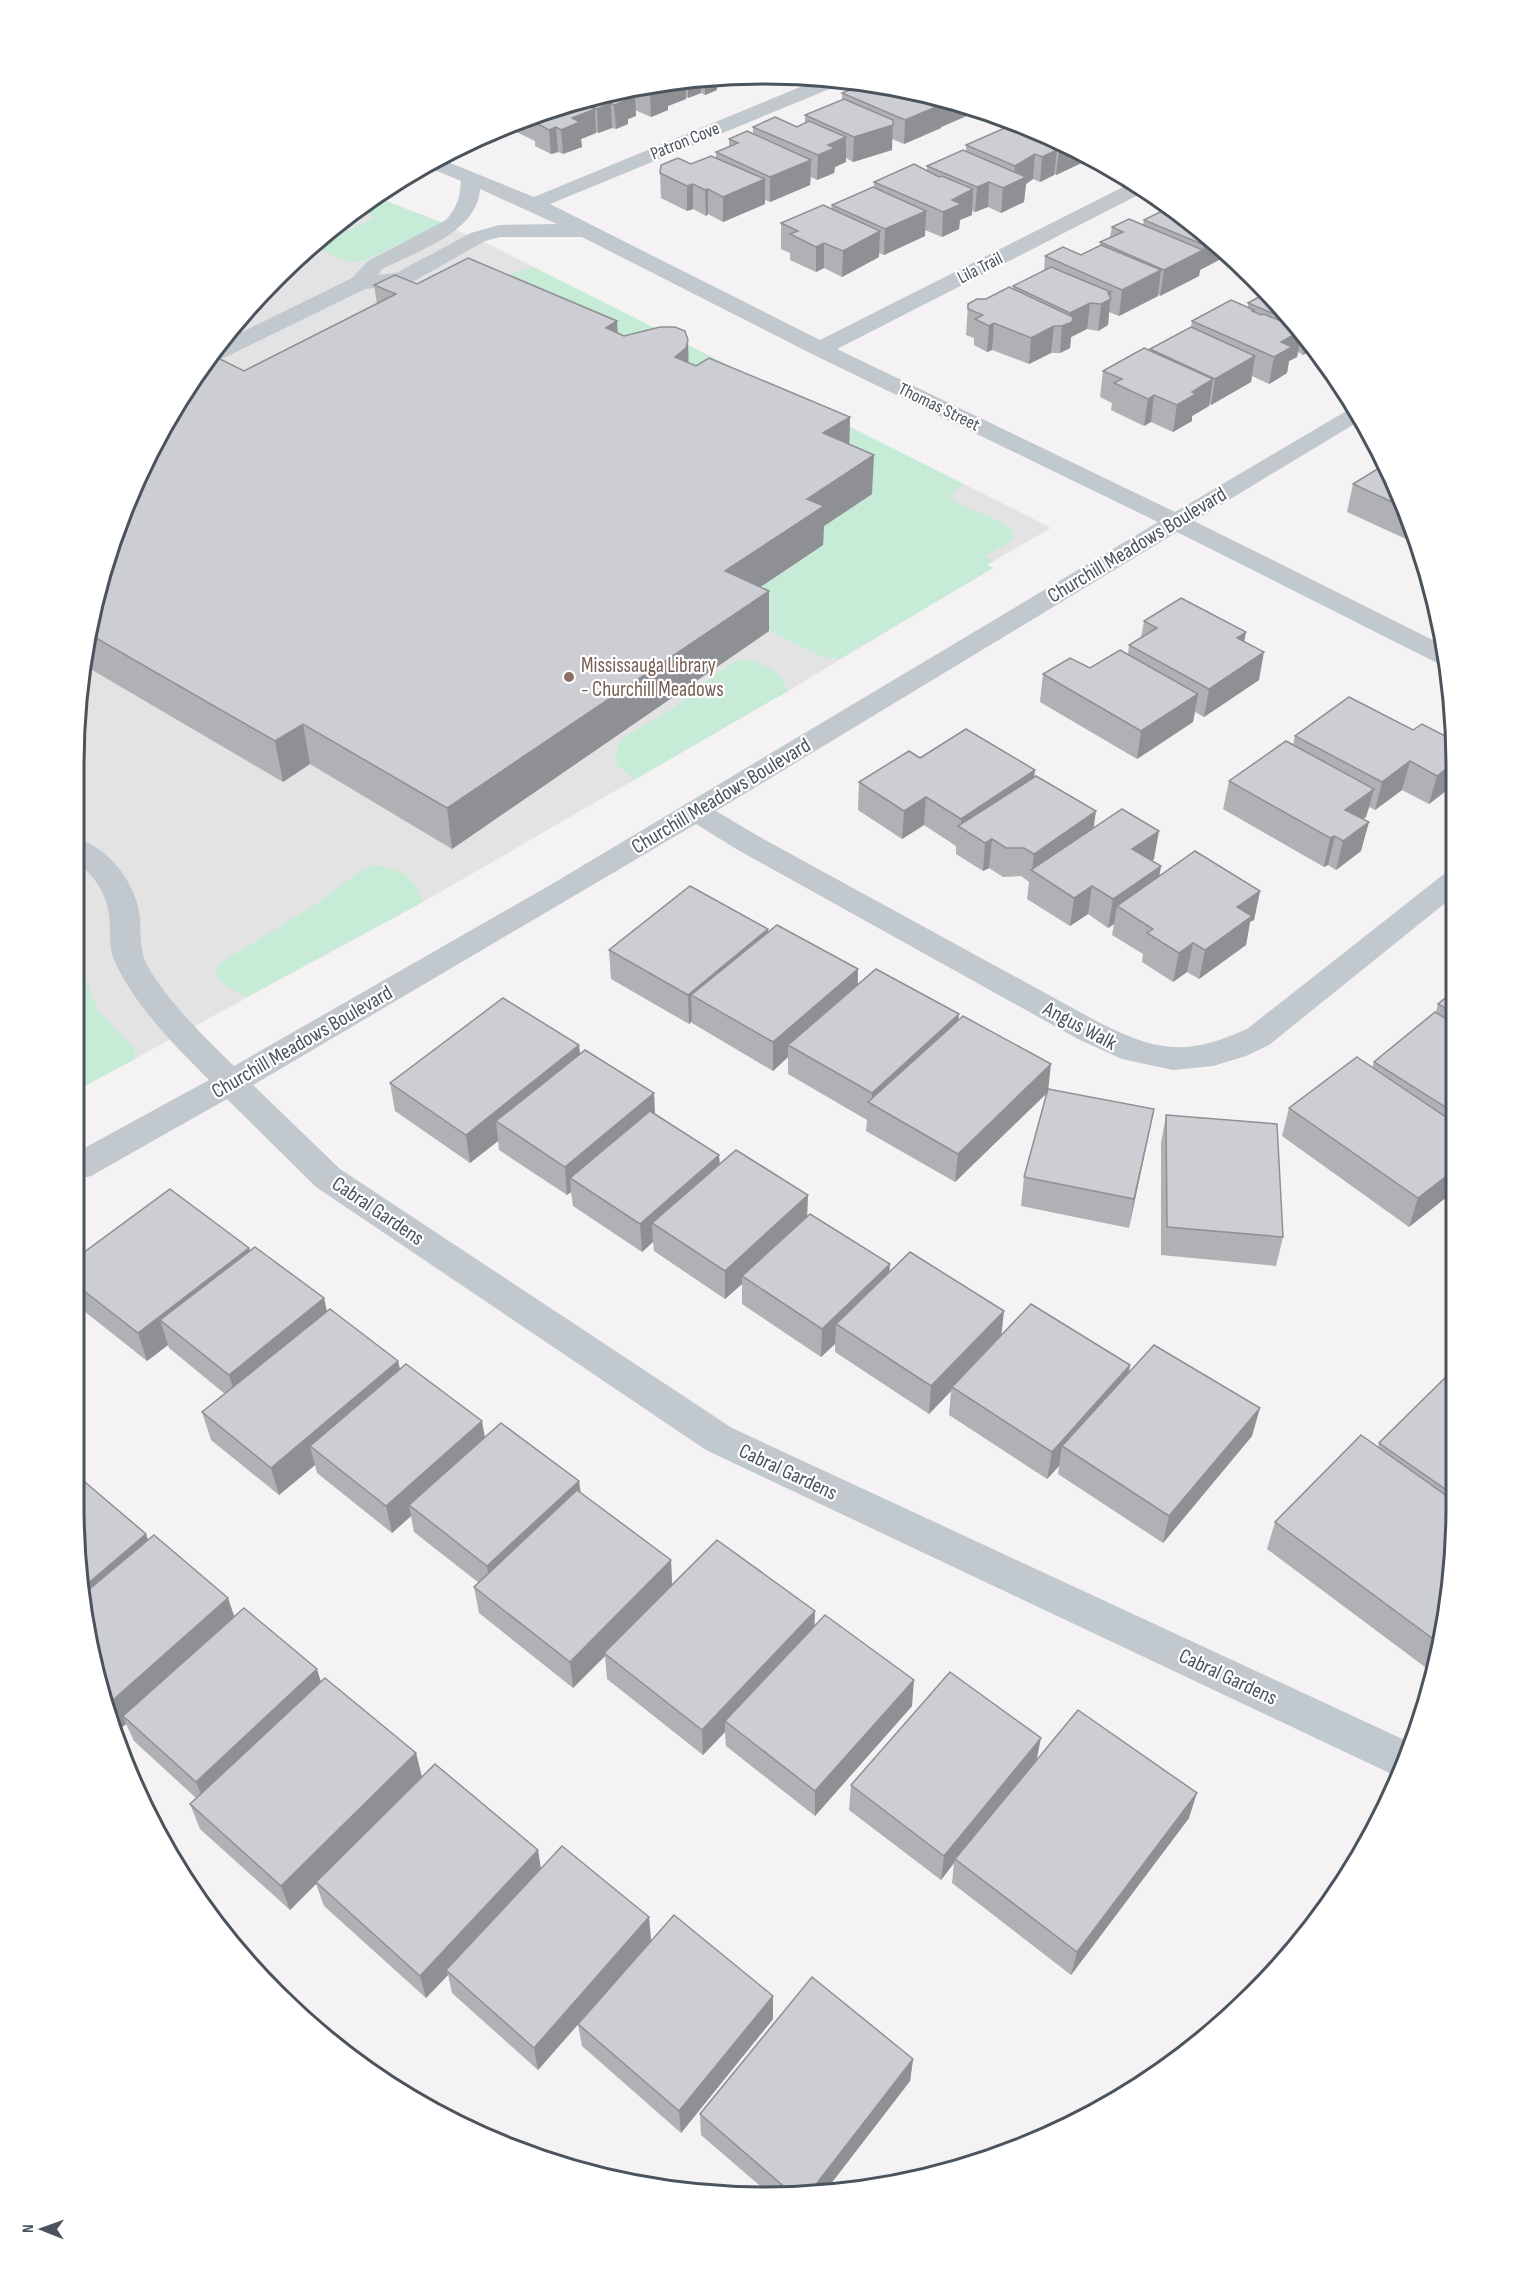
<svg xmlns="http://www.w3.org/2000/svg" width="1530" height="2271" viewBox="0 0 1530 2271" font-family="'Sofia Sans Condensed',sans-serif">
<rect width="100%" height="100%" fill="#f4f2f2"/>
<path fill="#e4e3e3" d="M376 197 482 241 1051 528 987 565 993 568 788 691 634 780 423 902 79 1089V674L110 543 145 459 245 309 344 216Z"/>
<g fill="#c6ebd7">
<path d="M376 197 443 223 364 261 350 262 319 250 320 244 376 217 356 209Z"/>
<path d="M533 267 659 330 619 358 472 295 511 274Z"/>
<path d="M682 342 965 485 954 491 951 499C971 513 996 514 1014 532L1012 541 986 556 992 561 987 565 993 568 839 659 821 656 726 610 823 545 667 343Z"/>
<path d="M739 659C761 661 780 669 788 691L634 780 617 765 615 755 621 739 675 707 704 682Z"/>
<path d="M375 865C402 870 413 875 423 902L246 997 223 984 215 973 220 963 313 906 362 870Z"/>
<path d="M79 976 86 979 98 1011 135 1049V1059L79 1089Z"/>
</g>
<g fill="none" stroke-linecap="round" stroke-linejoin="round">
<path fill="#c1c8ce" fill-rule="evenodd" d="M822 78 846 79 844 83 550 204 820 340 1133 182 1146 191 837 349 1175 512 1353 407 1361 420 1194 521 1443 645 1446 663 1435 662 1177 532 716 811 758 836 1100 1023C1158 1052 1187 1056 1247 1029L1444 874 1454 871V896L1269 1045 1246 1056 1213 1066 1173 1070 1122 1059 1078 1039 738 850 696 824 253 1085 340 1169 732 1428 1411 1743 1398 1777 706 1450 316 1187 227 1099 91 1176 79 1179V1151L209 1080C174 1045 135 1006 114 960 110 950 110 939 110 928 110 901 100 881 79 864V840C108 847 134 882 139 911 142 929 138 948 147 965 169 1003 203 1036 234 1066L552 884 1158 522 812 354 582 237H500L485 241 409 284 365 289 224 358 212 359 224 341 352 278 368 261 446 220C457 208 460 197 461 181L425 166 438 158 534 197ZM480 189 557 224 499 225 471 233 396 273 378 275 382 269C416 252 478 232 480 189Z"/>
</g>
<g fill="#afb1b5">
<path d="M720 75 747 76 735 81 723 76V82L717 84V90L705 95 701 93 688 98 686 97V99L668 106V110L651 117 635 110 636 116 628 119V124L616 129 612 128 598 133 596 132V133L581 139 582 147 563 154 558 152 551 154 535 146V141L508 128V126L586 97Z"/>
<path d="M878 85 978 108V111L941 127V128L904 144 892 139V150L853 162 846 158V162L835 167 834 173 817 180 811 177 810 185 770 202 765 200V204L723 222 708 214 706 216 693 209 687 211 661 198 660 173 716 158V152L729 147V139L753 134V127H797L805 123V115L842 100V93L867 89Z"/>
<path d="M1016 123 1092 158 1056 175 1055 174 1054 175 1040 182 1033 179 1026 184 1024 202 1001 213 988 207 975 212 972 211V215L960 220 959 229 942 237 925 230V236L884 255 879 253V257L842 277 824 268 816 272 790 260V253L781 249V223L831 209 832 205 874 187V182L927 171V166L966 152V145Z"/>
<path d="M1144 220 1221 245 1230 254 1200 270 1199 276 1160 296 1158 294V296L1119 316 1109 312 1108 325 1098 331 1087 329 1071 337 1070 348 1060 353H1051L1029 364 992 350 987 352 974 345V338L966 335 968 304 986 299 1013 289V286L1044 271 1045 256 1081 255 1100 245V242L1110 237 1112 227 1143 225Z"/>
<path d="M417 284 618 333 696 366 850 417 849 444 872 494 824 526 823 545 760 587 769 631 452 849 310 764 283 782 82 664 110 543 244 371 377 304 374 285Z"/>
<path d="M1266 293 1314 344 1316 348H1315L1303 355 1298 352 1297 357 1289 361 1287 373 1269 384 1252 376 1251 382 1211 405 1209 404V406L1192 416V421L1173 432 1151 422 1144 426 1111 410 1112 403 1100 397 1103 371 1150 351V349L1191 327 1192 321 1248 307V303Z"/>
<path d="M1387 463 1417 544 1347 512 1353 484Z"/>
<path d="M1144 621 1244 641 1259 680 1204 717 1195 712 1193 722 1137 759 1040 702 1043 674 1090 668 1128 654 1129 645 1141 638Z"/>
<path d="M1413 730 1455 741V784L1429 804 1402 790 1375 810 1369 807 1366 817 1363 819 1361 851 1336 870 1328 865 1324 867 1223 809 1229 781 1293 744 1295 736Z"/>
<path d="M920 758 1035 777 1094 828 1154 859 1152 861 1161 866 1159 877 1260 891 1254 920 1250 922 1246 945 1199 979 1187 972 1173 982 1142 962 1143 954 1112 935 1114 924 1108 928 1088 914 1070 926 1027 899 1029 882 1021 876 1003 877 989 868 983 871 956 854V846L924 825 902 839 858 810 859 782Z"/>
<path d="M768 932 858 969V985L958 1020 1048 1089 1148 1138 1129 1228 1021 1206 1024 1177 1046 1094 955 1182 866 1131 867 1120 788 1074V1057L773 1071 692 1023V1021L689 1024 611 979 609 950Z"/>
<path d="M1454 991 1453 1192 1409 1227 1282 1136 1289 1108 1372 1068 1374 1062 1436 1012 1438 1004Z"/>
<path d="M579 1045 580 1054 654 1093 655 1114 719 1155 720 1164 808 1216 890 1272 1001 1335 1130 1365 1129 1372 1252 1436 1163 1543 1058 1474 1059 1466 1047 1479 949 1415 951 1391 929 1414 835 1352V1344L821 1357 742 1304V1284L725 1299 654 1251 653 1242 642 1252 573 1206 571 1192 567 1195 499 1150 498 1141 470 1163 395 1111 390 1083Z"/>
<path d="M1166 1115 1283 1237 1276 1266 1161 1255V1143Z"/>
<path d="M249 1248 250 1251 324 1298 327 1312 398 1361 400 1369 485 1438 579 1481 581 1493 671 1560 672 1585 815 1611 814 1626 912 1706 815 1816 726 1746 725 1732 703 1755 607 1679 605 1656 573 1688 479 1613 474 1587 479 1583 414 1532 411 1516 392 1533 317 1473 315 1465 279 1495 211 1440 202 1412 225 1394 169 1348 168 1345 147 1361 79 1307V1256Z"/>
<path d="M1452 1374 1451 1597 1440 1650 1425 1667 1267 1549 1275 1522 1378 1447 1379 1443Z"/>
<path d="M148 1540 235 1616 416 1753 422 1777 541 1869 649 1917 651 1941 538 2070 452 1993 448 1975 426 1998 324 1906 316 1884 290 1910 200 1829 190 1804 196 1798 134 1741 126 1724 113 1735 110 1728Z"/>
<path d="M1037 1759 1189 1818 1071 1975 952 1883 954 1863 941 1880 849 1810 851 1785Z"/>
<path d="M773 1996V2019L681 2133 582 2046 578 2024Z"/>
<path d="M913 2059 910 2081 823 2194 811 2196H772L701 2135 700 2114Z"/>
</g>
<g fill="#8f9094">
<path d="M720 75H723V82L717 84V90L705 95V78Z"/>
<path d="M735 75 747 76 735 81Z"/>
<path d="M701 78V93L688 98V80Z"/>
<path d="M686 81V99L668 106V110L651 117 650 92 663 84Z"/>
<path d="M635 91 636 116 628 119V124L616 129 614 105 620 97Z"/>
<path d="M946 101 978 108V111L941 127V128L904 144 905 120 942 104V102Z"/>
<path d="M611 103 612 128 598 133 597 109Z"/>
<path d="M595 109 596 133 581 139 582 147 563 154 561 130 572 118Z"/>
<path d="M893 120 892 150 853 162 854 137Z"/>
<path d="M556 127 558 152 551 154 549 130Z"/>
<path d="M846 137V162L835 167 834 173 817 180 818 155 828 145Z"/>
<path d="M1067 146 1092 158 1056 175 1059 150Z"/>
<path d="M1057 150 1054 175 1040 182 1042 157Z"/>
<path d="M1035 154 1033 179 1026 184 1024 202 1001 213 1003 188 1014 183 1015 166Z"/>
<path d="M811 160 810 185 770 202V177Z"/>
<path d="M765 179V204L723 222V197Z"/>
<path d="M989 182 988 207 975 212 977 187Z"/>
<path d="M693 184V209L687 211V186Z"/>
<path d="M708 189V214L706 216 705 190Z"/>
<path d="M973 189 972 215 960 220 959 229 942 237 943 212 952 200Z"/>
<path d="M926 211 925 236 884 255 885 229Z"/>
<path d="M880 231 879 257 842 277 843 251Z"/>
<path d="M1213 240 1221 245 1230 254 1200 270 1199 276 1160 296 1164 270 1203 250 1204 245Z"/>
<path d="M824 243V268L816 272V247Z"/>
<path d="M1161 270 1158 296 1119 316 1122 290Z"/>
<path d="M1111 292 1108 325 1098 331 1101 304 1108 293Z"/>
<path d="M1090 303 1087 329 1071 337 1070 348 1060 353 1062 326 1069 323 1070 313Z"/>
<path d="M617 321 619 358 606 328Z"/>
<path d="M994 323 992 350 987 352 989 326Z"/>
<path d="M1054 326 1051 353 1029 364 1031 338Z"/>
<path d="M1301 331 1302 332 1297 357 1289 361 1287 373 1269 384 1274 357 1281 342Z"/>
<path d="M1306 337 1315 347 1303 355Z"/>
<path d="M688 340 689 378 675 357Z"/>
<path d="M1255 356 1251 382 1211 405 1215 379Z"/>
<path d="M1213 379 1209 406 1192 416V421L1173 432 1177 405 1192 392Z"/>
<path d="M1154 395 1151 422 1144 426 1148 399Z"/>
<path d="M850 417 849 455 823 433Z"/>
<path d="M874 455 872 494 824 526 823 545 726 610 725 571 807 499Z"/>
<path d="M769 591V631L452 849 447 808Z"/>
<path d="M1246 632 1241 660 1237 638Z"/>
<path d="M1264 652 1259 680 1204 717 1209 689Z"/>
<path d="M1198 694 1193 722 1137 759 1141 731Z"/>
<path d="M303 724 310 764 283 782 275 741Z"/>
<path d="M1410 761 1402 790 1375 810 1382 782Z"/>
<path d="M1455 762V784L1429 804 1437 776Z"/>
<path d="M1035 770 1032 799 961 827V819Z"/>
<path d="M1374 789 1366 817 1338 838 1345 810Z"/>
<path d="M926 797 924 825 902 839 904 811Z"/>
<path d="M1096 811 1092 839 1032 871 1034 854Z"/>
<path d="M1369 822 1361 851 1336 870 1343 841Z"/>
<path d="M1159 831 1154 859 1128 877 1132 849Z"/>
<path d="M1335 836 1328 865 1324 867 1330 838Z"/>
<path d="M992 839 989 868 983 871 985 843Z"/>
<path d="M1161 866 1156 894 1117 906 1114 924 1108 928 1113 899Z"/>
<path d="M1092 886 1088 914 1070 926 1074 898Z"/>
<path d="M1260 891 1254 920 1250 922 1246 945 1199 979 1205 950 1237 907Z"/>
<path d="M768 929V957L691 995 692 1021 689 1024 688 995Z"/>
<path d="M1193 943 1187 972 1173 982 1179 953Z"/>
<path d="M858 969 857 997 788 1045V1057L773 1071V1042Z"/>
<path d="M959 1014 956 1042 871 1104 872 1093Z"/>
<path d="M579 1045 582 1074 496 1121 498 1141 470 1163 466 1135Z"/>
<path d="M1051 1064 1048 1092 955 1182 958 1154Z"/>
<path d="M654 1093 655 1121 570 1178 571 1192 567 1195 565 1167Z"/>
<path d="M1154 1109 1148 1138 1129 1228 1134 1199Z"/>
<path d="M719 1155 720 1183 652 1223 653 1242 642 1252 640 1224Z"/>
<path d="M1453 1171V1192L1409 1227 1418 1198Z"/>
<path d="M808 1195 807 1223 742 1276V1284L725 1299V1271Z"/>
<path d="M249 1248 257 1276 160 1320 168 1345 147 1361 138 1333Z"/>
<path d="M890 1264 888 1292 836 1324 835 1344 821 1357 822 1329Z"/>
<path d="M324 1298 330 1326 237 1402 229 1375Z"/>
<path d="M1004 1311 1001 1339 952 1387 951 1391 929 1414 931 1386Z"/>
<path d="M398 1361 404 1389 310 1446 315 1465 279 1495 271 1468Z"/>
<path d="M1130 1365 1125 1393 1062 1446 1059 1466 1047 1479 1052 1452Z"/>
<path d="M1260 1408 1252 1436 1163 1543 1169 1516Z"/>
<path d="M482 1421 487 1449 409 1505 411 1516 392 1533 386 1506Z"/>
<path d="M579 1481 582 1508 491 1593 487 1566Z"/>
<path d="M146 1534 156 1561 85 1622 79 1597V1591Z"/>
<path d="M671 1560 672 1587 604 1653 605 1656 573 1688 570 1662Z"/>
<path d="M228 1598 237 1624 123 1716 126 1724 113 1735 110 1728 105 1707Z"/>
<path d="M815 1611 814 1637 725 1721V1732L703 1755 702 1730Z"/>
<path d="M1443 1632 1440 1650 1425 1667 1436 1641Z"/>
<path d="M317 1669 325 1695 206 1807 196 1782Z"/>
<path d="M914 1680 912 1706 815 1816V1791Z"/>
<path d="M1041 1738 1036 1763 955 1859 954 1863 941 1880 944 1856Z"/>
<path d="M416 1753 422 1778 316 1882V1884L290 1910 281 1886Z"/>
<path d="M1197 1793 1189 1818 1071 1975 1077 1952Z"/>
<path d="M538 1850 542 1875 446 1970 448 1975 426 1998 420 1976Z"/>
<path d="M649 1917 651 1941 538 2070 534 2048Z"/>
<path d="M773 1996V2019L681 2133 679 2111Z"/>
<path d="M913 2059 910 2081 823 2194 807 2196Z"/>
</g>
<g fill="#ccced3" stroke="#8f9094" stroke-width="1.5">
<path d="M664 84 667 86 650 92 641 88Z"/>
<path d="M878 85 920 94 943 104 905 120 842 93 859 86 867 89Z"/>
<path d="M631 90 635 91 620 97 627 100 614 105 611 103 597 109 578 100 586 97Z"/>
<path d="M929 97 946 101 942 102Z"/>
<path d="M844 99 893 120V125L854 137 805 115Z"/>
<path d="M576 101 595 109 572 118 580 122 561 130 556 127 549 130 534 122 540 119 534 117Z"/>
<path d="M775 117 797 127 809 121 846 137 828 145 835 148 818 155 753 127Z"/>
<path d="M1016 123 1067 146 1059 150 1051 147 1057 150 1042 157 1035 154 1015 166 966 145Z"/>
<path d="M747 131 811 160 770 177 716 152 738 143 729 139Z"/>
<path d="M963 150 1026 177 1003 188 989 182 977 187 927 166Z"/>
<path d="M711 156 765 179 723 197 708 189 705 190 693 184 687 186 660 173 661 165 678 158 691 164Z"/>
<path d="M914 164 939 177 942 176 973 189 952 200 961 204 943 212 874 182Z"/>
<path d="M873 187 926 211 885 229 832 205Z"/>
<path d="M823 205 880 231 843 251 824 243 816 247 790 234 798 231 781 223Z"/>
<path d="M1168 208 1213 240 1204 245 1144 220Z"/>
<path d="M1129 219 1203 250 1164 270 1100 242 1123 232 1112 227Z"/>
<path d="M1101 245 1161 270 1122 290 1045 256 1063 247 1081 255Z"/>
<path d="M468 258 617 321 606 328 624 336 660 327H675L685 331 688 340 686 348 675 357 696 366 709 358 850 417 823 433 874 455 807 499 824 506 725 571 769 591 447 808 303 724 275 741 89 634 110 543 145 459 214 356 244 371 396 294 374 285 395 275 417 284Z"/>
<path d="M1051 267 1111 292 1108 293 1111 299 1101 304 1090 303 1070 313 1013 286Z"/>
<path d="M1009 287 1073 317 1072 322 1062 326H1054L1031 338 994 323 989 326 975 319 983 315 968 309V304L977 299H986Z"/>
<path d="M1266 293 1293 322 1248 303Z"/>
<path d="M1231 300 1254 310 1252 311 1261 315 1264 314 1300 329 1301 331 1281 342 1292 347 1274 357 1192 321Z"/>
<path d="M1191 327 1255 356 1215 379 1150 349Z"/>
<path d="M1144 348 1213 379 1192 392 1196 394 1177 405 1154 395 1148 399 1114 383 1122 379 1103 371Z"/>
<path d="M1387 463 1403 507 1353 484Z"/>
<path d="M1181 598 1246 632 1237 638 1264 652 1209 689 1129 645 1157 628 1144 621Z"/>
<path d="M1120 650 1198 694 1141 731 1043 674 1070 658 1090 668Z"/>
<path d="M1349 697 1413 730 1422 724 1455 741V762L1437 776 1410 761 1382 782 1295 736Z"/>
<path d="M966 729 1035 770 961 819 926 797 904 811 859 782 909 751 920 758Z"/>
<path d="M1286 741 1374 789 1345 810 1369 822 1343 841 1335 836 1330 838 1229 781Z"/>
<path d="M1036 776 1096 811 1034 854 1024 848H1006L992 839 985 843 958 826Z"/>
<path d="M1122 809 1159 831 1132 849 1161 866 1113 899 1092 886 1074 898 1031 870Z"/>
<path d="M1195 851 1260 891 1237 907 1252 916 1205 950 1193 943 1179 953 1147 933 1153 929 1117 906Z"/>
<path d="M690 886 768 929 688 995 609 950Z"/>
<path d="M777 925 858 969 773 1042 691 995Z"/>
<path d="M876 969 959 1014 872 1093 788 1045Z"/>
<path d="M1454 991V1013L1438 1004Z"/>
<path d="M503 998 579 1045 466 1135 390 1083Z"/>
<path d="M1435 1012 1453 1023V1112L1374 1062Z"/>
<path d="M963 1016 1051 1064 958 1154 868 1102Z"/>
<path d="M585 1050 654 1093 565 1167 496 1121Z"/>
<path d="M1357 1057 1453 1122V1171L1418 1198 1289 1108Z"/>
<path d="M1048 1089 1154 1109 1134 1199 1024 1177Z"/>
<path d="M650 1111 719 1155 640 1224 570 1178Z"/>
<path d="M1166 1115 1277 1124 1283 1237 1167 1227Z"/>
<path d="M736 1150 808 1195 725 1271 652 1223Z"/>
<path d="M170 1189 249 1248 138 1333 79 1287V1256Z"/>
<path d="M810 1214 890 1264 822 1329 742 1276Z"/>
<path d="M255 1247 324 1298 229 1375 160 1320Z"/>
<path d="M910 1252 1004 1311 931 1386 836 1324Z"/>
<path d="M1031 1304 1130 1365 1052 1452 952 1387Z"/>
<path d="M330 1309 398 1361 271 1468 202 1412Z"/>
<path d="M1154 1345 1260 1408 1169 1516 1062 1446Z"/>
<path d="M406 1364 482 1421 386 1506 310 1446Z"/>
<path d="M1450 1373 1452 1374 1451 1493 1379 1443Z"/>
<path d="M501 1423 579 1481 487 1566 409 1505Z"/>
<path d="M1361 1435 1451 1499V1597L1443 1632 1436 1641 1275 1522Z"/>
<path d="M79 1477 146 1534 79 1591Z"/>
<path d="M577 1490 671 1560 570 1662 474 1587Z"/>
<path d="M154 1535 228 1598 105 1707 80 1597Z"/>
<path d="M717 1540 815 1611 702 1730 604 1653Z"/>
<path d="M244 1608 317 1669 196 1782 123 1716Z"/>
<path d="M825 1615 914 1680 815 1791 725 1721Z"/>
<path d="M950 1672 1041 1738 944 1856 851 1785Z"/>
<path d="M325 1678 416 1753 281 1886 190 1804Z"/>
<path d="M1078 1710 1197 1793 1077 1952 955 1859Z"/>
<path d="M435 1764 538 1850 420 1976 316 1882Z"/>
<path d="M562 1846 649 1917 534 2048 446 1970Z"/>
<path d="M674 1915 773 1996 679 2111 578 2024Z"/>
<path d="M812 1977 913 2059 807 2196H795L700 2114Z"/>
</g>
<circle fill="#8d6e63" stroke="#fff" stroke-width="2" cx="569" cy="677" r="6"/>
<g text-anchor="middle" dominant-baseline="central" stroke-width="4.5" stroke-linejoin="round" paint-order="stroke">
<g font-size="18" fill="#4b545d" stroke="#fff">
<text transform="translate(685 141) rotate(-22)">Patron Cove</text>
<text transform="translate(980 268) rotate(-27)">Lila Trail</text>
<text transform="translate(939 407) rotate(26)">Thomas Street</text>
</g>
<g font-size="21" fill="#4b545d" stroke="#fff">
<text transform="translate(1137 545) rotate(-31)">Churchill Meadows Boulevard</text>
<text transform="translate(721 796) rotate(-31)">Churchill Meadows Boulevard</text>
<text transform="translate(1080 1026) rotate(28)">Angus Walk</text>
<text transform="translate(302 1042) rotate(-30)">Churchill Meadows Boulevard</text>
<text transform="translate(378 1211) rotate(34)">Cabral Gardens</text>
<text transform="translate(788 1472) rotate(25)">Cabral Gardens</text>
<text transform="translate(1228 1677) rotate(25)">Cabral Gardens</text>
</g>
<g font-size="21" fill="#785e54" stroke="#fff" text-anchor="start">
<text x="581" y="665">Mississauga Library<tspan x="581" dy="24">- Churchill Meadows</tspan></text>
</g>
</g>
<path d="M0 0H1530V2271H0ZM765 84H765A681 681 0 0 1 1446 765V1506A681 681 0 0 1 765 2187H765A681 681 0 0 1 84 1506V765A681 681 0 0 1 765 84Z" fill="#fff" fill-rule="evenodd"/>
<path fill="none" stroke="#4b545d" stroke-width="3" d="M765 84H765A681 681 0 0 1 1446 765V1506A681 681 0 0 1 765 2187H765A681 681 0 0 1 84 1506V765A681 681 0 0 1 765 84Z"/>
<g transform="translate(42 2229) rotate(271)" stroke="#ffffff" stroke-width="4.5" paint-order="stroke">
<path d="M0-4.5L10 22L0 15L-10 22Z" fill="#4b545d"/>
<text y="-9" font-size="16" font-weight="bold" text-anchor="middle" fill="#4b545d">N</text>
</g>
</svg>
